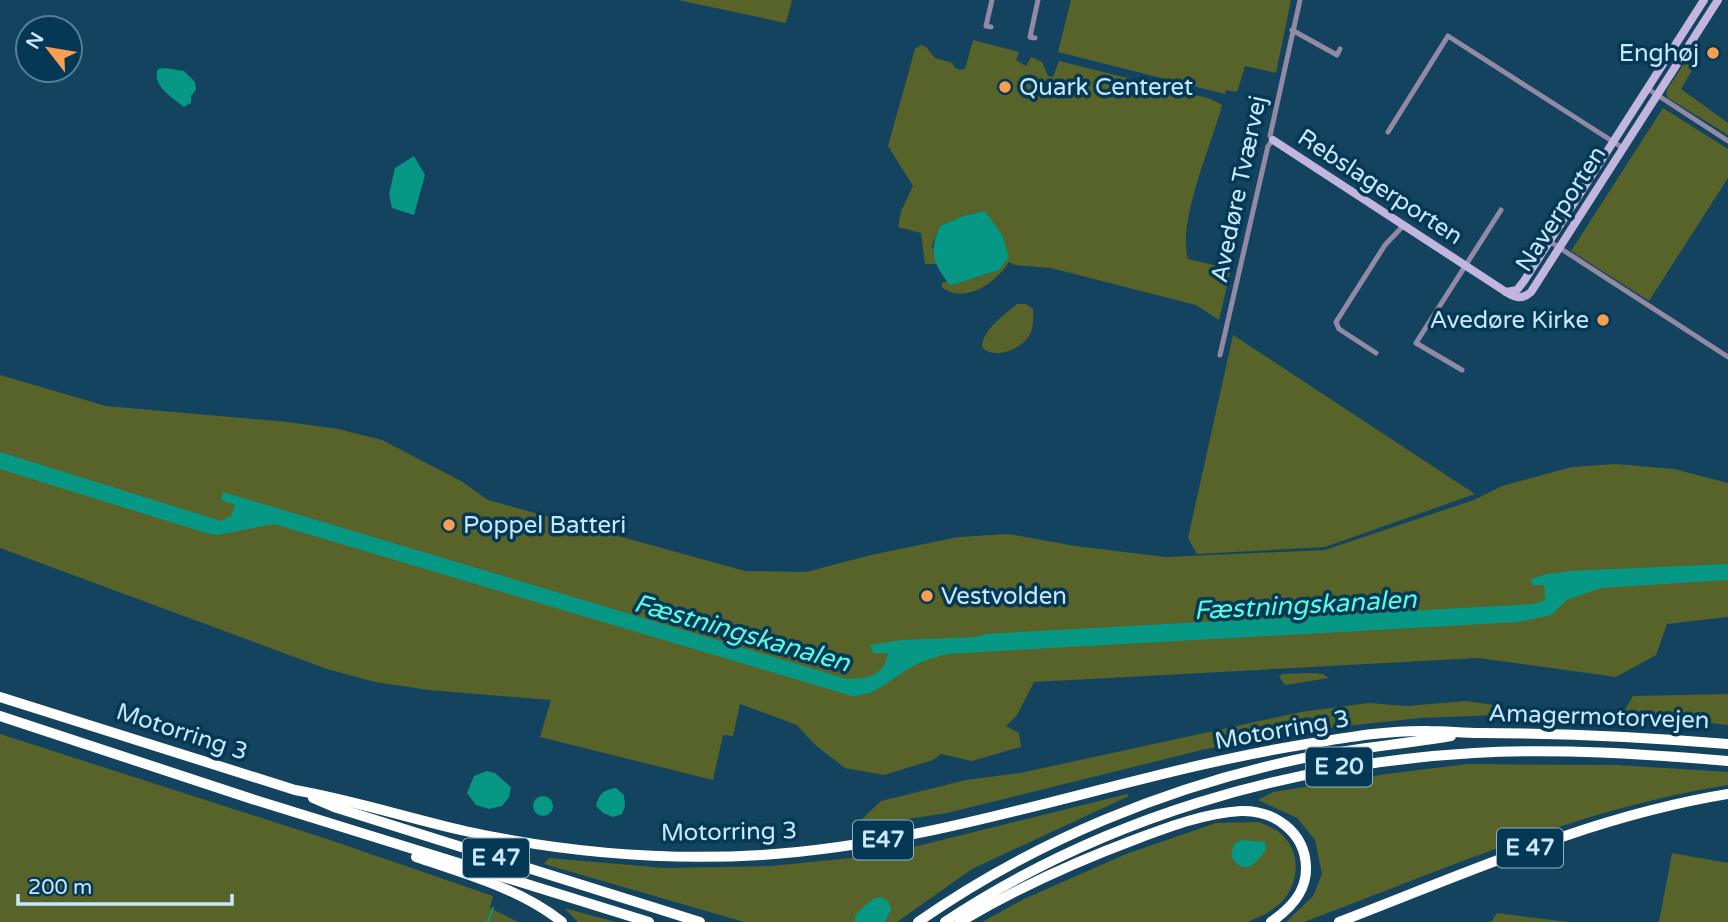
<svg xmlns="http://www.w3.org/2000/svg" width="1728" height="922" viewBox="0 0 1728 922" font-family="'Varela Round',sans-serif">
<rect width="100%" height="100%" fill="#13435f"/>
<g fill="#576329">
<path d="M678 0H792L786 23Z"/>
<path d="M1071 0H1291L1276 73 1245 66 1237 92 1226 90 1225 94 1058 52Z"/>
<path d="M973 40 1019 52 1016 60 1026 66 1031 57 1042 62 1048 76 1053 77 1059 61 1211 99 1222 105C1212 144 1177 221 1188 259L1231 269 1219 320 1196 305 1051 268 1014 265 1009 262C996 283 964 305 942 287V283L947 281 950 285C967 282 981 274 998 271L985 211 963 216 940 226 932 246 937 264H925L921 233 898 227 901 211 913 186 888 146 915 49 921 45 926 47 935 58 953 63 954 67 960 70 965 69Z"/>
<path d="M1687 59 1695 65 1681 89 1728 123V135L1668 98 1666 93 1668 88Z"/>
<path d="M1663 108 1728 149V178L1649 301 1571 251Z"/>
<path d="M1017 304H1026L1033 309C1034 317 1033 325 1031 332 1024 349 995 361 982 347 983 329 1004 315 1017 304Z"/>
<path d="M1233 335 1475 494 1325 547 1197 554 1188 538Z"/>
<path d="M0 375 106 406 288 422 338 429 382 440 461 481 488 500 745 571 806 572 871 555 958 537 1009 534 1075 546 1166 557 1325 550 1474 500 1502 486 1572 467 1616 464 1674 469 1728 483V617L1667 624 1656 655 1616 677 1478 658 1034 682 1017 715 1006 726 1019 733 1021 747 972 761 941 754 933 760 884 775 845 768 814 744 797 725 740 704 733 736 723 735 713 780 540 737 551 700 429 690 375 682 327 669 0 548Z"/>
<path d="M1311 673 1323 674 1329 678 1285 685 1279 676 1282 674Z"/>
<path d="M1728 694V725L1623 713 1633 696Z"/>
<path d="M1466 701 1501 706 1499 715 1420 718 1300 731 1202 750 947 813 863 826 860 821 881 801 966 780 1020 773 1301 712 1368 703 1407 706Z"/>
<path d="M0 734 327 839 493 896 490 908 518 922H0Z"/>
<path d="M1467 764 1618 765 1728 772V785C1581 808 1442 870 1304 922H1286L1313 896 1322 874 1315 840 1297 818 1258 800 1273 792 1386 774Z"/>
<path d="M1127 794 1129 796 972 869 897 922H885L891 910 855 916V922H744L544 864 549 858 665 868 771 866 881 855Z"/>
<path d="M1259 822C1265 825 1274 828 1279 832 1305 853 1299 892 1273 909 1266 915 1256 918 1248 922H982L1024 899 1126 854 1216 823Z"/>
<path d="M1672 853 1728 863V922H1659Z"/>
<path d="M564 908 616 922H578Z"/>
<path d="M1497 913 1569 922H1491Z"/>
</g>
<g fill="#069884">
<path d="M165 68 184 71 195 82 196 90 191 96V103L184 107C173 98 151 85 158 69Z"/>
<path d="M414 156 425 175 414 215 392 208 389 194 395 168Z"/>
<path d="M985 211 1002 235 1009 257 998 271C981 274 967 282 950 285 932 262 929 253 940 226L963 216Z"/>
<path d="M0 452 221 521 231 516 235 505 221 500 223 492 847 679C867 679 885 676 888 653H873L870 645 902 640 977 637 985 634 1534 604 1545 600 1544 585H1532L1531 579 1548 574 1570 571 1728 564V580L1601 588 1567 600 1551 615 1519 622 946 654C933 658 921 661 910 668 889 680 878 695 852 696L274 524 217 535 206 533 0 469Z"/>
<path d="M487 771 495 773 511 787 509 797 502 806 489 809 476 805 467 793 474 776Z"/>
<path d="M616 788 624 795 625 806 622 814 613 817 603 813 596 806C599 794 603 790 616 788Z"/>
<circle cx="543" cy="806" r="10"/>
<path d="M1241 840 1265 842 1266 850C1256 863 1244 878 1231 856L1234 844Z"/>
<path d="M881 897 889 902 891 910 885 922H855V916C863 908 870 898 881 897Z"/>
</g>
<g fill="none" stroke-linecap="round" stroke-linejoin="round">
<path stroke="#069884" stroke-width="2" d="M488 922 493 908"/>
<g stroke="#928aa5" stroke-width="5">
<path d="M991 27 986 26 992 0"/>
<path d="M1292 30 1337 55 1340 49"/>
<path d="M1035 38 1030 37 1038 0"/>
<path d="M1648 89 1728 141"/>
<path d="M1388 132 1448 36 1623 148"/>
<path d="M1549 241 1728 357"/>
<path d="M1376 353 1339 329 1336 322 1385 245 1404 225"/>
<path d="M1220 355 1268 146 1273 140 1270 136 1300 0"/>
<path d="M1462 370 1416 343 1501 210"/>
</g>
<g stroke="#c2b5de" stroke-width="8">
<path d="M1273 140 1506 292C1516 298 1522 300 1531 292L1718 0"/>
<path d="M1506 292 1517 290 1524 281 1704 0"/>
</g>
<g stroke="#fff" stroke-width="10">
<path d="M0 697 295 790C352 800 408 818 465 831 562 852 663 861 762 855 951 843 1127 772 1313 743 1350 737 1391 730 1429 731 1446 731 1463 733 1480 733 1563 733 1645 737 1728 744"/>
<path d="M0 716 252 799 649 922"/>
<path d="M313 798 334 807 700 922"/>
<path d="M416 857C466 874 521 889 562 922"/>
<path d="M918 922C1034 841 1170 785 1309 757 1356 748 1404 744 1451 736"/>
<path d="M945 922C1102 818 1287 764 1474 753 1558 748 1644 754 1728 761"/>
<path d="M960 922C1017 888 1077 861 1139 838 1171 826 1206 813 1241 811 1274 810 1305 832 1306 867 1307 892 1290 909 1271 922"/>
<path d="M1339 922C1467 873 1592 816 1728 794"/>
</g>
</g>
<g fill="#fa9f4f" stroke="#043854" stroke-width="2.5">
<circle cx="1713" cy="53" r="7"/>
<circle cx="1005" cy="87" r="7"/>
<circle cx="1603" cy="320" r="7"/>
<circle cx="449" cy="525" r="7"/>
<circle cx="927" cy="596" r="7"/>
</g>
<g text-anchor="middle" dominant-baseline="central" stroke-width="7" stroke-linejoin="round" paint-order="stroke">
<g fill="#043854" stroke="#8eb3cb" stroke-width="2">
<rect x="1306" y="747.5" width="66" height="39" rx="5"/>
<rect x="853" y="820.5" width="60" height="39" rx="5"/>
<rect x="1497" y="828.5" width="66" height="39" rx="5"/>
<rect x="463" y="838.5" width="66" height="39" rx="5"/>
</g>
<g font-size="23" font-weight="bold" fill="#c9e8fe">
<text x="1339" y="767">E 20</text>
<text x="883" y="840">E47</text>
<text x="1530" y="848">E 47</text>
<text x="496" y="858">E 47</text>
</g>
<g font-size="24" fill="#c9e8fe" stroke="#043854" text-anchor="start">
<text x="1699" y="53" text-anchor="end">Enghøj</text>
<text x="1019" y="87">Quark Centeret</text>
<text x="1589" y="320" text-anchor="end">Avedøre Kirke</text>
<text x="463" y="525">Poppel Batteri</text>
<text x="941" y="596">Vestvolden</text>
</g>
<g font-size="24" fill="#c9e8fe" stroke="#043854">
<text transform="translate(1380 187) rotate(33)">Rebslagerporten</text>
<text transform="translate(1239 189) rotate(-78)">Avedøre Tværvej</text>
<text transform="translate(1561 209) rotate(-57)">Naverporten</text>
<text transform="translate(1599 717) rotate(2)">Amagermotorvejen</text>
<text transform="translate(1282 730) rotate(-10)">Motorring 3</text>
<text transform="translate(182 732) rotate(18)">Motorring 3</text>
<text transform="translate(729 832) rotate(-1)">Motorring 3</text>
</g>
<g font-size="26" font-style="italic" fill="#59fbe0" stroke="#043854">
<text transform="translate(1305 605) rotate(-3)">Fæstningskanalen</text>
<text transform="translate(742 633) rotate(16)">Fæstningskanalen</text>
</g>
</g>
<g transform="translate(49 49) rotate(301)"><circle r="33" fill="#043854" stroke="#537e98" stroke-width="2"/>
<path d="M0-5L12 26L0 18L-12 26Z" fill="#fa9f4f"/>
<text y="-10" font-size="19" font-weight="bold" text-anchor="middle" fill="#c9e8fe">N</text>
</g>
<path d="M18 894v10h214v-10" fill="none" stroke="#c9e8fe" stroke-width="3.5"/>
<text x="28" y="894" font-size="21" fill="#c9e8fe" stroke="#043854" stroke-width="5" paint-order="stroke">200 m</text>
</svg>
